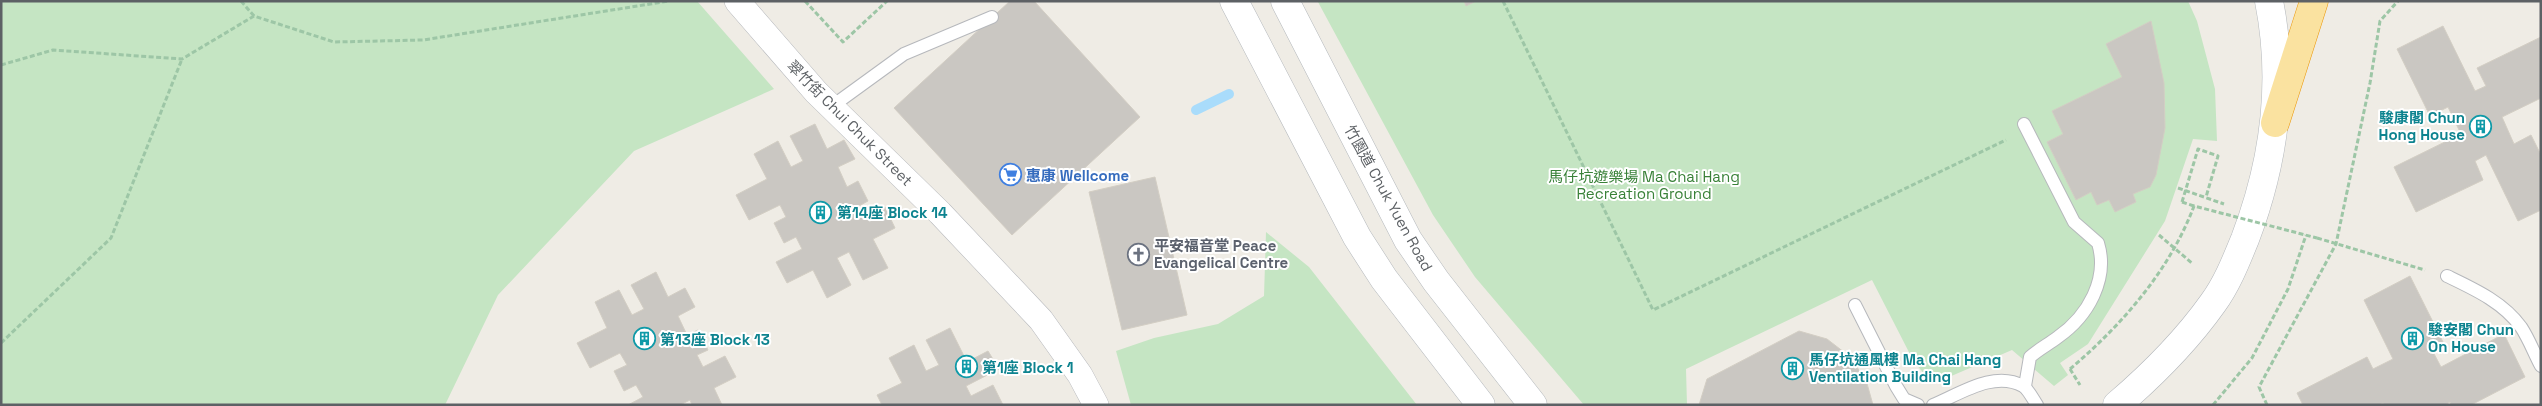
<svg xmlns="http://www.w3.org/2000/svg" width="2542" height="406" viewBox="0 0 2542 406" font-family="'Space Grotesk','Noto Sans TC',sans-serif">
<rect width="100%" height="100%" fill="#efece5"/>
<g fill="#c5e5c3">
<path d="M1 1H697L774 89 634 151 498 295 445 405H1Z"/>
<path d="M2188 1 2197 21 2215 89 2217 141 2193 139 2165 221 2088 344 2060 363 2068 375 2054 386 2012 350 1942 380 1927 377 1914 362 1872 280 1686 369 1687 405H1584L1475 277 1433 215 1318 2Z"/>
<path d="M1266 232 1309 267 1417 405H1131L1116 351 1154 338 1218 324 1264 296Z"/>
</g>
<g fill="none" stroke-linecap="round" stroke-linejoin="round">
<path stroke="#a9dcfb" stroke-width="10" d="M1196 110 1229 94"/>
</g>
<g fill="#cac7c2" stroke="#d3cec4">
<path d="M1010 1H1034L1140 117 1012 235 894 108Z"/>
<path d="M1464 1H1476L1466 6Z"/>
<path d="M2151 21 2164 83 2165 128 2156 175 2150 187 2133 194 2136 202 2115 212 2109 200 2097 205 2091 192 2076 200 2047 142 2063 134 2052 111 2122 77 2106 44Z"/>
<path d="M2443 26 2475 91 2486 86 2477 68 2541 37V98L2502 117 2514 144 2531 135 2541 155V210L2518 221 2486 155 2475 161 2483 180 2416 212 2394 167 2461 134 2448 107 2430 116 2397 49Z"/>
<path d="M815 124 827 149 844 140 855 159 838 167 847 187 858 181 868 201 857 207 863 218 885 207 895 228 873 239 888 268 863 280 849 252 837 258 851 285 827 298 813 270 787 283 776 262 802 249 796 237 784 243 774 223 786 217 780 205 749 220 736 195 767 179 754 154 778 141 791 167 803 161 790 136Z"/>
<path d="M1155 177 1187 315 1122 330 1089 192Z"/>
<path d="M656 272 668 297 685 288 695 307 678 316 687 335 698 330 708 350 697 355 703 367 725 356 736 377 714 388 722 405H692L690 400 680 405H628L643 397 636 385 624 391 614 371 627 365 620 353 590 368 577 343 607 328 595 302 619 290 632 315 644 309 631 285Z"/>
<path d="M2410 276 2443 342 2431 348 2441 367 2504 334 2525 377 2471 405H2451L2450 402 2445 405H2384L2383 403 2379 405H2303L2297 393 2367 357 2373 369 2393 359 2364 300Z"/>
<path d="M950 328 967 362 988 351 999 369 966 386 971 396 993 385 1003 405H882L877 395 902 383 889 358 914 345 926 371 939 365 926 340Z"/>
<path d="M1799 331 1827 339 1849 356 1866 380 1873 405H1699L1707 379Z"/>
</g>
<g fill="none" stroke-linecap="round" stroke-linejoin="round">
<defs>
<g id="service">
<path d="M831 107 904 54 992 17"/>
<path d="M2024 124 2074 222 2098 243C2109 279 2088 316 2058 337 2049 344 2039 349 2030 357L2025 386"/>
<path d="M2447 276C2474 289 2503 302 2521 327 2529 339 2534 353 2541 366"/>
<path d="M1855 305 1896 386 1904 399 1918 405"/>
<path d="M1933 405C1960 394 1994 370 2023 386 2028 389 2033 399 2037 405"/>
</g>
<path id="minor" d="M737 1 816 92 940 213 1041 320 1080 375 1096 405"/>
<g id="secondary">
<path d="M1234 1 1357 237 1384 279 1481 405"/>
<path d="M1285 1 1408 240 1436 281 1533 405"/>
<path d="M2117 405C2152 375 2186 341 2213 303 2227 284 2236 261 2245 239 2274 163 2285 82 2269 1"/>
</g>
<path id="trunk" d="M2275 123 2314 1"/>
</defs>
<use href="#service" stroke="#b6b8bc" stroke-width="14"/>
<use href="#minor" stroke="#b6b8bc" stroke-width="26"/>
<use href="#secondary" stroke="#b4b8bc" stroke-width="29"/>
<use href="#trunk" stroke="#eb980a" stroke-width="29"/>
<g stroke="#9dc6a6" stroke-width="3" stroke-dasharray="5 2.5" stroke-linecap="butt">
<path d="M241 1 254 16"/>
<path d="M805 1 843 42 887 1"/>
<path d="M1503 1 1653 310 2006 140"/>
<path d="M1 65 53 50 182 59 254 16 334 42 423 40 669 1"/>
<path d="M2178 188 2224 204"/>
<path d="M2182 202 2194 206"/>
<path d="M2159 235 2193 264"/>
<path d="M2317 238 2425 270"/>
<path d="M1 343 111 238 182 59"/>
<path d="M2070 369 2080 385"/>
<path d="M2213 405 2252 358 2288 289 2306 235"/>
<path d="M2267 405 2259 387 2336 244 2370 83 2380 21 2398 1"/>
</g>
<use href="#service" stroke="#fff" stroke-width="12"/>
<use href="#minor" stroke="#fff" stroke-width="25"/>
<use href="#secondary" stroke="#fff" stroke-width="28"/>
<use href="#trunk" stroke="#fae2a0" stroke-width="28"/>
<g stroke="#9dc6a6" stroke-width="3" stroke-dasharray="5 2.5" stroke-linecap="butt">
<path d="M2182 202 2198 149 2218 156 2206 197"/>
<path d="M2070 369C2122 325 2170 270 2194 206L2317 238"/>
</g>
</g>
<defs>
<symbol id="building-ring" viewBox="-11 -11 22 22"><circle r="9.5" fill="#fff" stroke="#0f9aa8" stroke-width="1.5"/><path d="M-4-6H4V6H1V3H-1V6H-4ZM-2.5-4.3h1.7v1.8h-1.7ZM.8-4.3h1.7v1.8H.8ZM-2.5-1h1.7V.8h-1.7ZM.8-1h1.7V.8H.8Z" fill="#0f9aa8"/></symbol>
<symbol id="supermarket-ring" viewBox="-11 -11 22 22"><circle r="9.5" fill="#fff" stroke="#3f7fe0" stroke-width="1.5"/><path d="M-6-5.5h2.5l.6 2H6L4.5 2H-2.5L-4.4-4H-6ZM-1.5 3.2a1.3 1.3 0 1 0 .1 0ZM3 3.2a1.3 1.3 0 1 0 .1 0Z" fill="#3f7fe0"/></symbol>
<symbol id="church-ring" viewBox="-11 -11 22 22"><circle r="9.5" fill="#fff" stroke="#6b7280" stroke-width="1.5"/><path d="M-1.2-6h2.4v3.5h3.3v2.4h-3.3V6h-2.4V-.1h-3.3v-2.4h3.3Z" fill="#6b7280"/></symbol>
</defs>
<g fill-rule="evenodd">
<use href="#building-ring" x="2468" y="114" width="25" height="25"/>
<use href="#supermarket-ring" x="998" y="162" width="25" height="25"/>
<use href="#building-ring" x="808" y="200" width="25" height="25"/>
<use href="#church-ring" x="1126" y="242" width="25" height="25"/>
<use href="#building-ring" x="2400" y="326" width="25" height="25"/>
<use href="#building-ring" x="632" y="326" width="25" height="25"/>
<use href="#building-ring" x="954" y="354" width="25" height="25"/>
<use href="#building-ring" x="1780" y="356" width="25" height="25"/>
</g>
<g text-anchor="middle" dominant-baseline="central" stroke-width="4" stroke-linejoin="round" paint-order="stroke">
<g font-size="15" font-weight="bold" fill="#0d838f" stroke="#fff" text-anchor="start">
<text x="2465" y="117" text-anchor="end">駿康閣 Chun<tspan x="2465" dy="17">Hong House</tspan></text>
<text x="837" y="212">第14座 Block 14</text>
<text x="2428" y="329">駿安閣 Chun<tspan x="2428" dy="17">On House</tspan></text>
<text x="660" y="339">第13座 Block 13</text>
<text x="1809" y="359">馬仔坑通風樓 Ma Chai Hang<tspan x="1809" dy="17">Ventilation Building</tspan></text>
<text x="982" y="367">第1座 Block 1</text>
</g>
<g font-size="15" fill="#5d6165" stroke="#fff">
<text transform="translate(850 123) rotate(45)">翠竹街 Chui Chuk Street</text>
<text transform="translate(1389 198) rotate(61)">竹園道 Chuk Yuen Road</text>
</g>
<g font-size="15" font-weight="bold" fill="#366cbe" stroke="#fff" text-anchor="start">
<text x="1026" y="175">惠康 Wellcome</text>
</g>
<g font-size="15" fill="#398138" stroke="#fff">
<text x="1644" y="176">馬仔坑遊樂場 Ma Chai Hang<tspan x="1644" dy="17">Recreation Ground</tspan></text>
</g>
<g font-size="15" font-weight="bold" fill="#5b616d" stroke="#fff" text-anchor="start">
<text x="1154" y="245">平安福音堂 Peace<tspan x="1154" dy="17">Evangelical Centre</tspan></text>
</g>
</g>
<rect width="2542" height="406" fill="none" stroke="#5d6165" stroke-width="5"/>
</svg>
